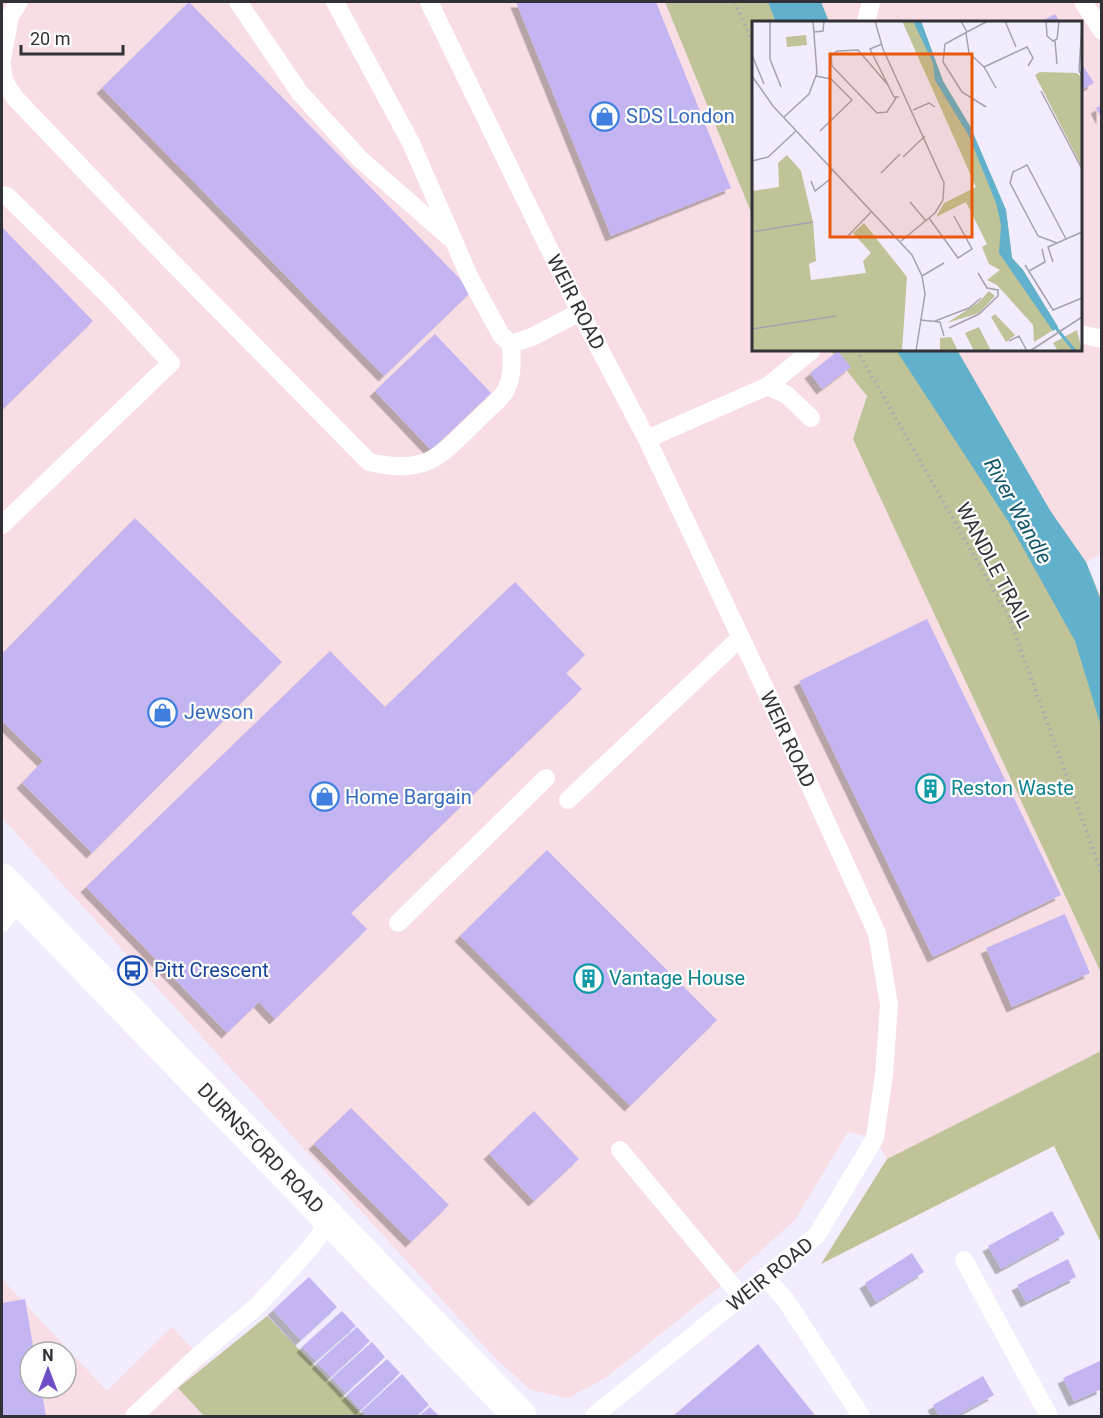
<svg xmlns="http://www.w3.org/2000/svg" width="1103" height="1418" viewBox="0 0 1103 1418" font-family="Roboto,sans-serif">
<defs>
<filter id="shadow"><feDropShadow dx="-5.5" dy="5.5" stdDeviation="0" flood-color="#0004"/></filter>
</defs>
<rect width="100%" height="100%" fill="#f1edfe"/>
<g fill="#f8dee4" fill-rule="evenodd">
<path d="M2 2H665L753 217 754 350H830L867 396 853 439 1101 973V1051L887 1159 875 1138 848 1132 795 1220 727 1281 607 1377 568 1398 531 1390 497 1360 2 818Z"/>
<path d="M821 2H1101L1102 553 1086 562 1051 512 957 350H1080V22H829Z"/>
<path d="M2 1279 107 1391 172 1327 206 1363 178 1388 204 1416H2ZM30 1352H66V1388H30Z"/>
</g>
<g fill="#c0c297">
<path d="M665 2H821L829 22H754L753 217Z"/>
<path d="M830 350H957L1051 512 1086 562 1102 601 1101 973 853 439 867 396Z"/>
<path d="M1101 1051V1243L1054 1146 821 1264 887 1159Z"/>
<path d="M267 1316 363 1416H204L178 1388Z"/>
</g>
<g fill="#61b1cc">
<path d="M768 2H821L829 22H776Z"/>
<path d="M896 350H957L1051 512 1086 562 1101 601V726L1075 641 1008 521Z"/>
</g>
<g fill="#c5b4f2" filter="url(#shadow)">
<path d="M189 2 472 291 384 376 102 88Z"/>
<path d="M516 2H656L731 188 611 236Z"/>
<path d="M1055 14 1060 22H1040Z"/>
<path d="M1080 61 1094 83 1080 91Z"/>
<path d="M1102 105V119L1096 108Z"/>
<path d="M2 227 93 321 2 410Z"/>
<path d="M435 334 491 393 431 450 375 391Z"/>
<path d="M838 351 851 367 822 389 810 373Z"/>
<path d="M135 518 282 662 92 853 22 783 43 761 2 721V654Z"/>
<path d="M515 582 585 655 566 673 582 689 351 913 367 929 275 1019 259 1002 227 1033 86 887 330 651 385 707Z"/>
<path d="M927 619 1061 895 933 957 799 681Z"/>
<path d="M547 850 717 1020 630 1106 460 936Z"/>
<path d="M1065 914 1090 973 1012 1007 986 948Z"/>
<path d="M351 1108 449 1205 411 1242 314 1144Z"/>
<path d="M534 1111 579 1159 534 1201 489 1154Z"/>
<path d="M1052 1211 1065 1234 1001 1269 988 1246Z"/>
<path d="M912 1253 924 1272 876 1302 865 1283Z"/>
<path d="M1068 1259 1076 1277 1026 1302 1017 1285Z"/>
<path d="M309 1277 337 1307 301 1340 273 1310Z"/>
<path d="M25 1299 34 1352H30V1388H41L46 1416H2V1303Z"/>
<path d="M342 1311 356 1326 316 1361 302 1347Z"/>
<path d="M357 1327 370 1341 331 1377 317 1363Z"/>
<path d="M372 1342 385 1357 346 1393 332 1378Z"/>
<path d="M758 1344 814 1414 811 1416H673Z"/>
<path d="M387 1359 400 1373 361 1410 347 1395Z"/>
<path d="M1102 1360V1389L1074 1401 1063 1378Z"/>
<path d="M402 1374 429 1405 416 1416H367L362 1411Z"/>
<path d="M983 1376 994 1395 956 1416H939L933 1405Z"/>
<path d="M430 1407 439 1416H419Z"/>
</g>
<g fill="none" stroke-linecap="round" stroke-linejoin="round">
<g stroke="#aaa7b4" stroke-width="4" stroke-dasharray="1.5 4.5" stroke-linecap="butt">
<path d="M735 2 754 45"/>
<path d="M857 350 1009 617 1102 874"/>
</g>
<g stroke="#fff" stroke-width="18">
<path d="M238 2 300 93 360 159 450 238"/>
<path d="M335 2 411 143 470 278 501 335 511 344 532 337 580 312"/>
<path d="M429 2 580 312 647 439 785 731 877 933 889 1005 884 1075 875 1138 817 1235 594 1416"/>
<path d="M1083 2 1102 31"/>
<path d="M866 22 871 2"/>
<path d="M2 59 10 16 19 2"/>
<path d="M2 66 4 81 15 98 168 258 369 462C427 475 438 458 477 420 485 411 500 401 506 390 513 376 512 359 511 344"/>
<path d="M2 195 7 196 108 295 171 363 2 525"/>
<path d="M1080 334 1102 339"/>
<path d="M768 386 811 351"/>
<path d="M647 439 768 386 787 395 811 418"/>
<path d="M568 800 739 639"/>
<path d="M2 923 19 898"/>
<path d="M398 923 546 778"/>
<path d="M620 1150 742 1297"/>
<path d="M964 1260 1049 1416"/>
<path d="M766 1278 785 1299 861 1416"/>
<path d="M134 1416 199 1355 258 1305 312 1246 330 1219"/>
</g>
<path stroke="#fff" stroke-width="33" d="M2 880 520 1416"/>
</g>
<defs>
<symbol id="shop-ring" viewBox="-11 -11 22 22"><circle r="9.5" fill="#fdfdfd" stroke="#3f7fe0" stroke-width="1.5"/><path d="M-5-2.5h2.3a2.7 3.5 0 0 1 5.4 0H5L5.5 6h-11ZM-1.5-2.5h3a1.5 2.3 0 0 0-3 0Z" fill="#3f7fe0"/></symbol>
<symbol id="building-ring" viewBox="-11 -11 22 22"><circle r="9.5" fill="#fdfdfd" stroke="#0f9aa8" stroke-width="1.5"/><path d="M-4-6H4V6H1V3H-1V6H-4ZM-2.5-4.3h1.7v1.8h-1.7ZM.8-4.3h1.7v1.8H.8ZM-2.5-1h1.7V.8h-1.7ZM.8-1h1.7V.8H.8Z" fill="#0f9aa8"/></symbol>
<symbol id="bus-ring" viewBox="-11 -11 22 22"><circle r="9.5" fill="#fdfdfd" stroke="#1a4fb4" stroke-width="1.5"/><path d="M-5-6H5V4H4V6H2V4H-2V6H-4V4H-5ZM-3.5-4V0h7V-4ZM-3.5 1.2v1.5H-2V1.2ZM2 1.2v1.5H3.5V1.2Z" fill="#1a4fb4"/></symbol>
</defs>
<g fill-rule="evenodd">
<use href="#shop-ring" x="588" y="100" width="33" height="33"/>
<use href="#shop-ring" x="146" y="696" width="33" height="33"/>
<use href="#building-ring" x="914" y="772" width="33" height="33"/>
<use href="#shop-ring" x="308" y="780" width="33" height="33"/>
<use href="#bus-ring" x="116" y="954" width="33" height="33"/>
<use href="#building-ring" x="572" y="962" width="33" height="33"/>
</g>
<g text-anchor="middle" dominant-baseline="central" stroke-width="4.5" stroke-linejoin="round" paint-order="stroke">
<g font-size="20" fill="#366cbe" stroke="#fdfdfd" text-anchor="start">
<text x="626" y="116">SDS London</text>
<text x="184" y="712">Jewson</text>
<text x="345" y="797">Home Bargain</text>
</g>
<g font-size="20" fill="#323137" stroke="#fdfdfd">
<text transform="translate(576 302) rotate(63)">WEIR ROAD</text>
<text transform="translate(994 565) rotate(62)">WANDLE TRAIL</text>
<text transform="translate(788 739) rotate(65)">WEIR ROAD</text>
<text transform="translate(261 1148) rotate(46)">DURNSFORD ROAD</text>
<text transform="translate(770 1274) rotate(-39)">WEIR ROAD</text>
</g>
<g font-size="20" fill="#0d838f" stroke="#fdfdfd" text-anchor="start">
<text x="951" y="788">Reston Waste</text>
<text x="609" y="978">Vantage House</text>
</g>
<g font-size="20" fill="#164399" stroke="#fdfdfd" text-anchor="start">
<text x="154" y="970">Pitt Crescent</text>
</g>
<g font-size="21" font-style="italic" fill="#145669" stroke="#fdfdfd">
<text transform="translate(1018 511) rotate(61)">River Wandle</text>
</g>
</g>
<g transform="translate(752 21)">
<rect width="330" height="330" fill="#f1edfe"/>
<path d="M150 0H169L191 60 218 105 254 189 260 237 271 249 306 306 282 321 281 304 245 264 235 259 248 249 237 243 230 226 235 223 214 181 184 196 192 182 224 166ZM54 14 55 24 35 26 34 16ZM288 51 325 52 330 57V146L283 54ZM35 134 49 150 61 201 64 240 57 243 59 259 114 252 111 240 119 232 101 212 112 202 155 256 150 330H0V170L27 166 26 142ZM237 270 243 275 227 292 195 302 227 281ZM243 293 263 314 254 321 239 296ZM227 306 239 330H222L213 312ZM325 309 330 330H306L301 322ZM199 316 206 330H188V317Z" fill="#c0c297"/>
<path d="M161 0H169L191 60 218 105 254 189 260 237 271 249 306 306 301 310 247 232 249 204 244 182 217 115 183 59 181 42Z" fill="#61b1cc"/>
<path fill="none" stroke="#61b1cc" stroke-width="3" d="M304 307 323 330"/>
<path fill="none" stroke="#a5a2ae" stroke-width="1.5" d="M18 0V38L29 66M123 0 131 28 192 162 191 179 183 192 149 220M209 0 215 11 236 0M253 0 264 26M294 0 295 15 301 20 305 18 307 0M330 4 327 49 330 56M62 11 71 10 72 0M215 11 193 23 191 41 210 71 234 86M214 12 217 32 232 46 244 67M303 20 305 43M130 23 118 28 142 76H147M0 34 12 63M232 46 275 26 281 37 276 45M0 55 21 85 160 234 170 255 173 273 164 330M64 55 79 58 100 79 68 110M136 64 106 29 85 30 79 35 80 45 125 92 135 91 144 77M289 70 330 148M161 89 177 82 183 86M32 96 57 73 65 52 61 0M151 136 173 115M0 140 16 136 44 110M129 152 148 133M59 160 63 170 77 159 80 148M158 181 174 200M177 197 206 237 220 228 202 195M0 211 61 201M95 216 120 190M305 222 286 215 258 162 261 151 275 144 314 218M301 241 296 226 330 211M273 244 301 289 330 277M277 250 293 241 290 228M170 255 192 242M168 299 188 301 192 315M183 300 217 287 229 277M197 307 227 293 246 275V269L235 267 226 252M0 308 84 295M257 320 267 315 275 330M278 330 330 296"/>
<path fill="#e8590c" fill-opacity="0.15" stroke="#e8590c" stroke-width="3" d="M78 33H220V216H78Z"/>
<rect width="330" height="330" fill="none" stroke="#323137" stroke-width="3"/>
</g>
<rect width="1103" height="1418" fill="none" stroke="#323137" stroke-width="6"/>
<g transform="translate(48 1370)"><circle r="28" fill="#fdfdfd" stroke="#acabae" stroke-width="1.5"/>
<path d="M0-4.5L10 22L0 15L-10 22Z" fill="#714dc6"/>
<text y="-9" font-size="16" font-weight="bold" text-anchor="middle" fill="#323137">N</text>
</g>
<path d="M21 45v9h102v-9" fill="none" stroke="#323137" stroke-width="3"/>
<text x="30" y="45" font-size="18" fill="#323137" stroke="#fdfdfd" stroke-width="4.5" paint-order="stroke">20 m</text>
</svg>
